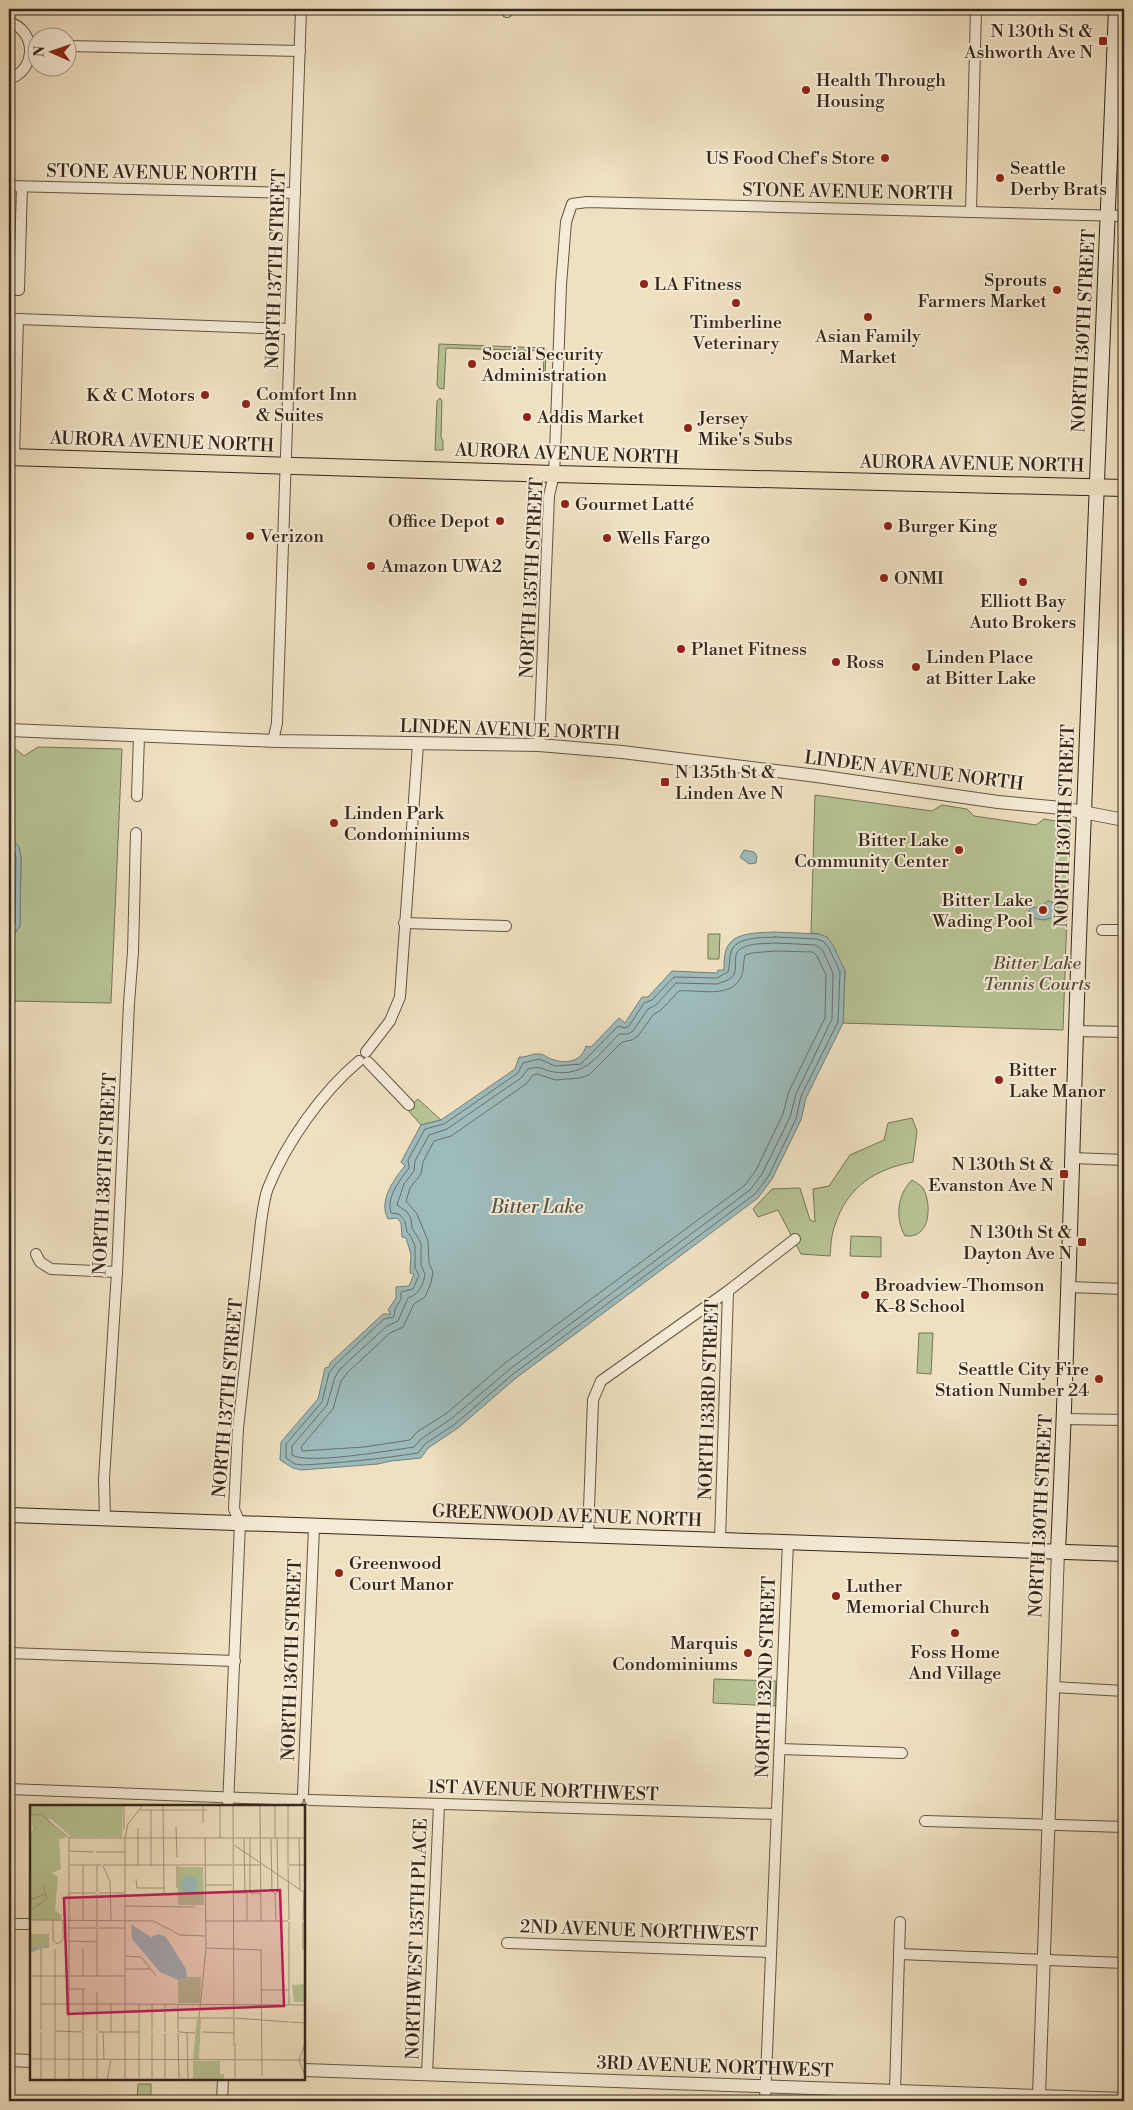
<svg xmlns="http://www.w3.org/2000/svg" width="1133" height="2110" viewBox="0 0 1133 2110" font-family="'Libre Bodoni',serif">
<rect width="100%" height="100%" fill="#efe0c0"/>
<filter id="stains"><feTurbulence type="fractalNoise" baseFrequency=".004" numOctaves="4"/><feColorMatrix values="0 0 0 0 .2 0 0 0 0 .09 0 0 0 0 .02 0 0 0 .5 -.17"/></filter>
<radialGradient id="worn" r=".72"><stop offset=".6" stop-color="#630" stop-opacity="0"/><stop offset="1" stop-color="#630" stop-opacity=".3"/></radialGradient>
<g fill="#b7c394" stroke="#767458">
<path d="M439 344 546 348 545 382H543L544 351 446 348 444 389 439 388 437 385Z"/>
<path d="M440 398 442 401 441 437 443 441V450H435L437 401Z"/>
<path d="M38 747 122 749 111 1003 9 1001V941L20 926 21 857 14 840 9 835V748L17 750 24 756Z"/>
<path d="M815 795 932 811 942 805 967 809 974 816 1036 825 1044 819 1068 823 1070 828 1063 1030 843 1023 845 971 819 934 811 933Z"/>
<path d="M708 934H720L719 959H708Z"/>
<path d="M418 1099 441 1120 421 1125 407 1109Z"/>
<path d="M912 1118 917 1131 913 1162C875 1169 847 1187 835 1225 831 1235 831 1246 830 1256L801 1254 778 1210 758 1217 753 1209 772 1189 800 1188 810 1220 815 1222 813 1189 829 1186 850 1155 884 1140 888 1123Z"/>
<path d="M912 1180C915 1182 920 1185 922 1187 930 1197 931 1224 920 1232 916 1236 910 1236 905 1236 895 1218 897 1195 912 1180Z"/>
<path d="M851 1236 881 1237V1257L850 1256Z"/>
<path d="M919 1333H933L931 1374 917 1373Z"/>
<path d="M714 1679 776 1681 775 1706 713 1703Z"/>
<path d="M138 2084H151V2101H137Z"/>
</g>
<g fill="#9dbbbb" stroke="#737f7b">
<path d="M9 835 19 847 21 857 20 926 9 941Z"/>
<path d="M744 850 754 852 757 856 756 863 749 864 740 857Z"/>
<path d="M1048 901 1056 903C1059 909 1059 912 1056 917L1043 920 1028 917 1030 908 1040 907Z"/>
<path d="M775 932 819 934 827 937 833 945 845 971 843 1023 806 1098 801 1120 772 1179 758 1198 516 1378 458 1428 428 1448 421 1458 391 1461 378 1464 301 1470 293 1468 280 1460 281 1442 318 1399 325 1368 329 1367 330 1363 383 1314H391L388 1310 396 1298V1287L409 1286 414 1274 410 1273 411 1254 406 1238 402 1237 401 1223 397 1218 388 1219C378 1201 394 1179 405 1166L401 1162 421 1125 441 1120 515 1069 519 1057C526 1058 532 1053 539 1054 544 1054 549 1059 554 1060 568 1064 582 1061 586 1046L591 1047 619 1018 625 1023 642 997H648L672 971 717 973 718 970H724C724 964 724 956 726 950 732 931 760 933 775 932Z"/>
</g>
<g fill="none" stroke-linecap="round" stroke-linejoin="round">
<g stroke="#69706b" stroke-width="1">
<path d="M9 842 14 849 16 858 15 924 9 934"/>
<path d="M9 853V907"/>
<path d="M775 937 817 939 824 942 829 948 840 972 838 1022 801 1096 796 1119 768 1177 755 1194 513 1374 455 1424 425 1444 418 1453C379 1459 341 1463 302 1465L295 1464 286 1458V1444L322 1402 329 1373 336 1364 384 1319 394 1317 395 1309 401 1299V1292L413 1289 419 1275 415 1268V1246L410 1235 407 1232 405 1221 399 1214 391 1213C386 1197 400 1180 409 1168L408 1160 425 1129 444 1124 518 1073 523 1063 539 1059 555 1066 581 1064 618 1026 625 1028 629 1026 644 1003 652 1000 674 977 717 978 728 972C730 965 729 958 731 952 736 936 763 938 775 937Z"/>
<path d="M776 943 816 945 823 951 833 973 832 1019 796 1094 790 1117 762 1174 750 1190 510 1369 451 1419 421 1439 414 1447C392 1450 308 1465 292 1455V1446L327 1405 335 1377 341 1368 387 1326 398 1321 408 1298C419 1294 423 1286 425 1274L421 1265V1243L412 1228 411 1219 407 1212 397 1205 404 1184 414 1171 415 1161 429 1135 447 1129 521 1078 528 1069C542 1065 541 1070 554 1072 586 1077 599 1054 619 1034H628L633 1031 648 1009 656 1005 676 983 717 984 728 980 734 975C736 969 735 962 736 955 739 942 766 944 776 943Z"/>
<path d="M776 951 813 952 817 956 826 975 825 1018 789 1091 783 1114 756 1170 745 1185 505 1363 447 1413 417 1432 410 1440 364 1447 302 1451 301 1447 333 1409 341 1381 347 1373 390 1333 403 1327 414 1304 425 1297 431 1283 433 1272 429 1263 428 1241 417 1214 406 1201 410 1188 421 1174 423 1162 434 1141 451 1136 526 1084 533 1075 537 1074 556 1080 580 1078 589 1075 622 1042 632 1040 638 1036 653 1015 661 1010 679 991C698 989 733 1000 742 975 744 969 743 962 745 955L752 953Z"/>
</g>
<defs>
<g id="minor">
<path d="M507 12V9"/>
<path d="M9 22C37 31 37 70 9 79"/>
<path d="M68 46 300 51"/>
<path d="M9 186 295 193"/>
<path d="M971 212 976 9"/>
<path d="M9 290H19L22 187"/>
<path d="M14 457 18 319 290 329"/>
<path d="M273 741 277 723 301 9"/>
<path d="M539 745 549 496 554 474 555 453 561 285 566 222 572 204 587 202 1124 216"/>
<path d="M137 796 139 736"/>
<path d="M404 923 506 926"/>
<path d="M1102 930H1124"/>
<path d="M1076 1031 1124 1032"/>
<path d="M366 1052 390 1021 400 997 418 744"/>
<path d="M368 1062 409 1105"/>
<path d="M1072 1158 1124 1160"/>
<path d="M36 1254 40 1262 51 1269 117 1272"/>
<path d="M1068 1287 1124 1289"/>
<path d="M1064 1419 1124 1420"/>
<path d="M105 1518 104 1479 117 1272 129 1003 133 952 136 833"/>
<path d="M588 1536 593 1400 601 1381 728 1291 795 1239"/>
<path d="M720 1540 728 1291"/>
<path d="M9 1653 235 1661"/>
<path d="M1053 1687 1124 1691"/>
<path d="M780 1749 902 1753"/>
<path d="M9 1789 298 1800"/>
<path d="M303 1794 314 1527"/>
<path d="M310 1800 776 1814"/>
<path d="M228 1806 240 1523 234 1509 238 1428 261 1222C263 1211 264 1198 268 1188 286 1143 322 1092 359 1061"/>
<path d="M925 1821 1124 1827"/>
<path d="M9 1924H31"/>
<path d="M507 1943 770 1952"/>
<path d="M899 1954 1124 1963"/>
<path d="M427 2074 439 1805"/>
<path d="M895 2091 900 1922"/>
<path d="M222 2101 223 2079"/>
<path d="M765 2101 788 1542"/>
</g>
<g id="tertiary">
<path d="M9 730 276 741 539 745 622 752 817 776 998 802 1062 808 1124 820"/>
<path d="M9 2060 31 2061"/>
<path d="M304 2070 1124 2099"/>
<path d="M1039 2096 1058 1551"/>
</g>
<g id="secondary">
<path d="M9 1515 1124 1554"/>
<path d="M1058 1551C1068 1347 1072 1143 1079 939 1090 629 1104 319 1116 9"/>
</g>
<path id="trunk" d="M9 457 554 474 1124 488"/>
</defs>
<use href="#minor" stroke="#645444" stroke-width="12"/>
<use href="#tertiary" stroke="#645444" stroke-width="14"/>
<use href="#secondary" stroke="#35261b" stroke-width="16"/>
<use href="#trunk" stroke="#35261b" stroke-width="18"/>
<use href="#minor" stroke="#f5ebd6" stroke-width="10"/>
<use href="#tertiary" stroke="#f5ebd6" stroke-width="12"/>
<use href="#secondary" stroke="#f5ebd6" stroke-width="14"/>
<use href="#trunk" stroke="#efe0c0" stroke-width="16"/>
</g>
<g fill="#8f2418" stroke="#f5ebd6" stroke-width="2">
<rect x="1098" y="36" width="10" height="10" rx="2.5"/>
<circle cx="806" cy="90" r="5"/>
<circle cx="885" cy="158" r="5"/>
<circle cx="1000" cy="178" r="5"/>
<circle cx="644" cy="284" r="5"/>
<circle cx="1057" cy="290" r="5"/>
<circle cx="736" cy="303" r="5"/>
<circle cx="868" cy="317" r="5"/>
<circle cx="472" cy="364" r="5"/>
<circle cx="205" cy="395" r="5"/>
<circle cx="246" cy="404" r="5"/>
<circle cx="527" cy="417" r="5"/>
<circle cx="688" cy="428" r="5"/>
<circle cx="565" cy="504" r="5"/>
<circle cx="500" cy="521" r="5"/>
<circle cx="888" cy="526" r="5"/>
<circle cx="250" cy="536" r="5"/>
<circle cx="607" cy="538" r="5"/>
<circle cx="371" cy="566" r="5"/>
<circle cx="884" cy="578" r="5"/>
<circle cx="1023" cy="582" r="5"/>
<circle cx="681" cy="649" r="5"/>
<circle cx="836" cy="662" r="5"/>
<circle cx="916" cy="667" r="5"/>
<rect x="660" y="777" width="10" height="10" rx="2.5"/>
<circle cx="334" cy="823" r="5"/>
<circle cx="959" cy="850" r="5"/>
<circle cx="1043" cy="910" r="5"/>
<circle cx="999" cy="1080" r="5"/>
<rect x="1059" y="1169" width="10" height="10" rx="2.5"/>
<rect x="1077" y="1237" width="10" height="10" rx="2.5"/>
<circle cx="865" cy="1295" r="5"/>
<circle cx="1099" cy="1379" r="5"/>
<circle cx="339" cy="1573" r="5"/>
<circle cx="836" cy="1596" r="5"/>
<circle cx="955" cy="1633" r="5"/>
<circle cx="748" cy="1653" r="5"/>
</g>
<g text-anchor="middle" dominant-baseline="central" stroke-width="4" stroke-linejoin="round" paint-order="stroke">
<g font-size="18" fill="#35261b" stroke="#f5ebd6" text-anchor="start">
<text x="1093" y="31" text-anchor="end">N 130th St &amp;<tspan x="1093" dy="21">Ashworth Ave N</tspan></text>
<text x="816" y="80">Health Through<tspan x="816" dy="21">Housing</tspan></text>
<text x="875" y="158" text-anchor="end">US Food Chef's Store</text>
<text x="1010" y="168">Seattle<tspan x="1010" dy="21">Derby Brats</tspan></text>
<text x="1047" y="280" text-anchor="end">Sprouts<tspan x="1047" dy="21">Farmers Market</tspan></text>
<text x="654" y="284">LA Fitness</text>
<text x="736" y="322" text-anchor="middle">Timberline<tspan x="736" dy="21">Veterinary</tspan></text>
<text x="868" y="336" text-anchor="middle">Asian Family<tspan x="868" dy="21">Market</tspan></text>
<text x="482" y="354">Social Security<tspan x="482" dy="21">Administration</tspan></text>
<text x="256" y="394">Comfort Inn<tspan x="256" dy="21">&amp; Suites</tspan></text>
<text x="195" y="395" text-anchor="end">K &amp; C Motors</text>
<text x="537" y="417">Addis Market</text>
<text x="698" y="418">Jersey<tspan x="698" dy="21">Mike's Subs</tspan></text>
<text x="575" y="504">Gourmet Latté</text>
<text x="490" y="521" text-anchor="end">Office Depot</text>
<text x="898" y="526">Burger King</text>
<text x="260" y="536">Verizon</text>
<text x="617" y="538">Wells Fargo</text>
<text x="381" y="566">Amazon UWA2</text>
<text x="894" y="578">ONMI</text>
<text x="1023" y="601" text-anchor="middle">Elliott Bay<tspan x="1023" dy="21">Auto Brokers</tspan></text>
<text x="691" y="649">Planet Fitness</text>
<text x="926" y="657">Linden Place<tspan x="926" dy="21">at Bitter Lake</tspan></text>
<text x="846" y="662">Ross</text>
<text x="675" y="772">N 135th St &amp;<tspan x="675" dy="21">Linden Ave N</tspan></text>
<text x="344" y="813">Linden Park<tspan x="344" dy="21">Condominiums</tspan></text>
<text x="949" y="840" text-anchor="end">Bitter Lake<tspan x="949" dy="21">Community Center</tspan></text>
<text x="1033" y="900" text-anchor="end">Bitter Lake<tspan x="1033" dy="21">Wading Pool</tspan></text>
<text x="1009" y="1070">Bitter<tspan x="1009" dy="21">Lake Manor</tspan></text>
<text x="1054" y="1164" text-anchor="end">N 130th St &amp;<tspan x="1054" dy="21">Evanston Ave N</tspan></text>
<text x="1072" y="1232" text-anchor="end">N 130th St &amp;<tspan x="1072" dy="21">Dayton Ave N</tspan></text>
<text x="875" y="1285">Broadview-Thomson<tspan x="875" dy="21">K-8 School</tspan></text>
<text x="1089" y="1369" text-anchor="end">Seattle City Fire<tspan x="1089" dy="21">Station Number 24</tspan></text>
<text x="349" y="1563">Greenwood<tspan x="349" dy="21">Court Manor</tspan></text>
<text x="846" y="1586">Luther<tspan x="846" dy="21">Memorial Church</tspan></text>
<text x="738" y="1643" text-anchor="end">Marquis<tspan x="738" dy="21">Condominiums</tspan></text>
<text x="955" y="1652" text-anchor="middle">Foss Home<tspan x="955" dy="21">And Village</tspan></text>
</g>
<g font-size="18" fill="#35261b" stroke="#f5ebd6">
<text transform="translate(152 173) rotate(1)">STONE AVENUE NORTH</text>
<text transform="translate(848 192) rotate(1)">STONE AVENUE NORTH</text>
<text transform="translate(276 269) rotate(-88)">NORTH 137TH STREET</text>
<text transform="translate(1084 331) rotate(-87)">NORTH 130TH STREET</text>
<text transform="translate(162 442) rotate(2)">AURORA AVENUE NORTH</text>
<text transform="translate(567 454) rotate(2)">AURORA AVENUE NORTH</text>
<text transform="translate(972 464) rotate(1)">AURORA AVENUE NORTH</text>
<text transform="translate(532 578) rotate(-87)">NORTH 135TH STREET</text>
<text transform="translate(510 730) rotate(2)">LINDEN AVENUE NORTH</text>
<text transform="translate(914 771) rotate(7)">LINDEN AVENUE NORTH</text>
<text transform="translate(1065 826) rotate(-88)">NORTH 130TH STREET</text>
<text transform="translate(105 1174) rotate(-87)">NORTH 138TH STREET</text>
<text transform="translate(228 1398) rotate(-85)">NORTH 137TH STREET</text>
<text transform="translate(709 1400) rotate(-88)">NORTH 133RD STREET</text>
<text transform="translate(567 1516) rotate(2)">GREENWOOD AVENUE NORTH</text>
<text transform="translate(1041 1516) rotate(-87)">NORTH 130TH STREET</text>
<text transform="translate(292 1660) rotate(-88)">NORTH 136TH STREET</text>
<text transform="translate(766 1677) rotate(-88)">NORTH 132ND STREET</text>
<text transform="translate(543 1791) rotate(2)">1ST AVENUE NORTHWEST</text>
<text transform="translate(639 1931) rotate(2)">2ND AVENUE NORTHWEST</text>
<text transform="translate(417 1939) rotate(-88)">NORTHWEST 135TH PLACE</text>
<text transform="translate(715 2067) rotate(2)">3RD AVENUE NORTHWEST</text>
</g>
<g font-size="18" font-style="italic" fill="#564d39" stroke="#f5ebd6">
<text x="1037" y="963">Bitter Lake<tspan x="1037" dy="21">Tennis Courts</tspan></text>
</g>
<g font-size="19" font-style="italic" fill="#54534b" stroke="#f5ebd6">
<text x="537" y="1207">Bitter Lake</text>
</g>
</g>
<g transform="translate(30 1805)">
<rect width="275" height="275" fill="#efe0c0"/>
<path d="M0 0H93L92 32H41L21 14H17L37 32H32L38 33 29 34 31 64 22 68 28 72 25 105 32 111 31 115H0V28L3 24ZM147 62H173L174 100H148ZM0 129H19V143H6L5 147H0ZM157 172H171L170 198H148V175ZM275 179V197H264L262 180ZM167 214H171L169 254H163ZM163 256H190V269H194V275H163Z" fill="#b7c394"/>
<path d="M150 80a9 9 0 1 1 18 0a9 9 0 1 1-18 0ZM101 119 121 132 128 129 136 132 156 164 157 173 148 175 130 167 102 134Z" fill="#9dbbbb"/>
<path fill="none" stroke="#9dbbbb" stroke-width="2.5" d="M0 145 19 141"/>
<path fill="none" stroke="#a5967e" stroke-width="1" d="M94 0V25M133 0 134 89M173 0V18M190 0V33M203 0 204 241M230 0 231 116M245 0V33M258 0V60M110 5H177M121 5V61M0 10 11 9 39 33M146 21 147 52M108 23V61M39 33H95M95 33H275M214 33 215 88M220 33V88H231M269 33 270 84M241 34 242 86 245 89 248 86 247 33M204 40 275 88M39 46 64 47M66 47H95M39 60H72M53 60V115M67 60V87M73 60H202M204 60H230M259 60H275M73 61 80 76 81 115M147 61V83M258 61 259 115M106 74 107 83H134M175 80H202M39 88H66M68 88H95M203 88H217V116M245 88 246 116M0 95 15 89M96 101 165 102M0 105 17 94 13 80M0 115 123 116 143 126M23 115V135L27 139 33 135V116M273 115 274 88M175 116H258M259 117V200M273 117V144M67 122V89M39 123H66M67 123V171M67 123H95M144 127 149 130 175 131M39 136 67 137M176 143 231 145 232 271M11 144V225M53 144V171M95 151 111 152 126 171M96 164H120M0 171H95M39 184H56M232 185H259M67 187V226M11 199H95M95 199 275 200M109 199V227M135 200V227M148 200V227M148 213H203M169 213 176 143 175 33M205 213 259 217M260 217 275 218M25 226V144M25 226 52 227M53 226V184M122 226V199M11 227V275M25 227V275M53 227V275M68 227H108M73 227 74 255M81 227V199M149 227 165 228M157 227 158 275M172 227 204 228M67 228V275M122 228V275M135 228V275M148 228 149 275M205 239V275M275 239 269 255 275 271M0 254 275 255M39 275V33M77 275 81 255M95 275V33L98 19 113 0M109 275V227"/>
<path fill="#c2185b" fill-opacity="0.15" stroke="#c2185b" stroke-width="2.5" d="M250 85 254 201 38 209 34 93Z"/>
<rect width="275" height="275" fill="none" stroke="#35261b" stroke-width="2.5"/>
</g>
<rect width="1133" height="2110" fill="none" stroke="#efe0c0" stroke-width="30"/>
<rect x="10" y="10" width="1113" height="2090" fill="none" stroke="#35261b" stroke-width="2.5"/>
<rect x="15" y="15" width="1103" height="2080" fill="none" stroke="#35261b"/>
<g transform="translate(52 52) rotate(272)"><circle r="24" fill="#f5ebd6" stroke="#a89c8b"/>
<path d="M0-4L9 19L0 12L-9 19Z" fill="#8f2418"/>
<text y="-8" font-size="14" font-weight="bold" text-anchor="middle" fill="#35261b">N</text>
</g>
<rect width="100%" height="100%" filter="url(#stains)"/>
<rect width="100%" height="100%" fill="url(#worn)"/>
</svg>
